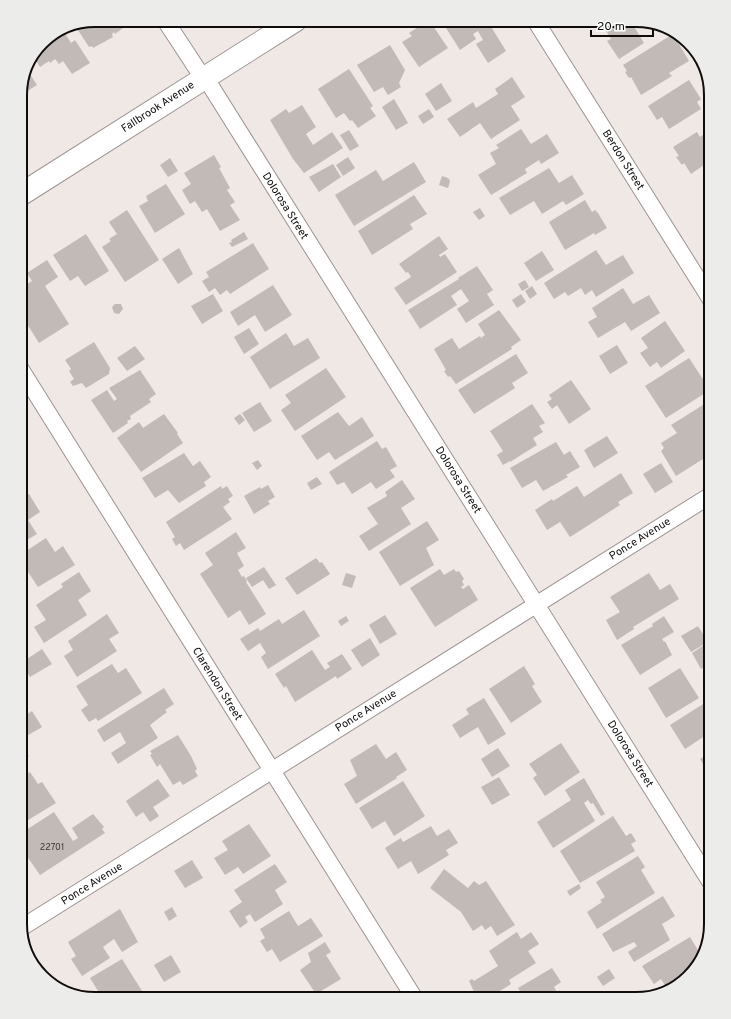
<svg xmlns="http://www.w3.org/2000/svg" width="731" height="1019" viewBox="0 0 731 1019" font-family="Overpass,sans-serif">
<rect width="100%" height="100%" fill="#f0e8e5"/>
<g fill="#c1bab7">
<path d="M95 20H128L130 23 115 34 114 32 112 34 113 37 104 42 93 48 92 46 89 47 76 27Z"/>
<path d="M429 20 448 48 419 67 402 42 412 36 409 33Z"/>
<path d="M441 20H487L506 51 488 63 476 44 483 40 478 31 473 34 476 39 460 50Z"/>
<path d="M613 20H637L632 23 644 43 619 59 607 41 611 39 603 26Z"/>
<path d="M64 32 71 43 75 40 90 63 72 74 63 61 59 64 55 59 50 63 49 61 40 67 32 55 45 39Z"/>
<path d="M673 34 689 61 669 73 672 76 641 95 631 77 629 78 625 72 627 71 623 65Z"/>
<path d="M390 45 405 70 399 83 401 87 388 95 383 87 374 92 357 65Z"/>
<path d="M26 68 37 85 24 93 22 91 20 92V90Z"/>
<path d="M349 69 373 106 370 108 376 116 358 128 352 120 350 121 344 113 336 118 318 89Z"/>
<path d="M512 77 525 97 511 106 520 120 491 139 480 123 460 137 447 119 473 102 476 108 498 94 495 89Z"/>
<path d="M689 80 701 99 697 102 701 109 669 129 662 117 657 120 648 106Z"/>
<path d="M441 83 452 101 436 111 425 94Z"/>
<path d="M394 99 408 123 396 130 382 107Z"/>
<path d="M302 105 316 127 306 134 313 145 332 132 343 148 304 173 293 159 270 120 286 109 289 113Z"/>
<path d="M429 109 434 117 423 124 418 116Z"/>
<path d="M521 129 531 144 547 134 559 153 541 164 539 160 525 169 527 173 491 195 478 175 496 164 490 153 499 148 496 145Z"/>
<path d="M349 130 359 146 350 151 340 135Z"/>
<path d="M697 132 700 137 706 133 711 140 709 142 711 145V160L691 174 684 163 682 165 676 157 679 156 673 147Z"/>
<path d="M214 155 221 167 219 168 230 188 227 190 235 202 230 205 240 220 220 231 207 209 202 212 195 201 190 204 182 190 191 184 184 173Z"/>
<path d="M348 157 355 168 343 176 336 165Z"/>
<path d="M170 158 178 171 168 177 160 165Z"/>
<path d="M414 162 426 182 354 226 335 195 376 170 383 181Z"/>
<path d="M333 164 341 177 319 192 309 177Z"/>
<path d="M549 168 559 183 572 175 584 194 566 205 563 201 542 214 534 201 510 215 499 198Z"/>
<path d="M442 176 448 178 450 181 448 188 439 185Z"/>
<path d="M711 181V200L703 186Z"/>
<path d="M166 184 185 214 155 233 139 206 148 201 146 196Z"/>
<path d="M414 195 427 214 410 224 413 229 372 255 358 231Z"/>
<path d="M585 200 592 212 595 210 598 213 607 228 595 235 594 233 565 250 549 222Z"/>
<path d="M480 208 485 216 479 220 473 212Z"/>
<path d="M127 210 159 260 125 282 102 247 111 241 109 239 117 234 109 222Z"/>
<path d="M244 232 248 239 232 247 229 243 232 242 231 240Z"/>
<path d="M86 234 109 271 85 286 78 276 70 281 53 255Z"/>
<path d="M439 236 448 249 439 255 440 257 445 254 457 272 406 305 394 288 411 277 408 272 406 273 399 264Z"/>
<path d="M253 243 269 269 230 294 227 290 220 295 215 288 209 292 202 281 209 277 206 272Z"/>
<path d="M179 248 193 274 178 284 162 259Z"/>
<path d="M596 250 606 265 623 255 634 273 596 297 592 290 585 295 581 288 568 296 565 292 554 299 544 283Z"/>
<path d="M542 251 554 270 536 281 524 263Z"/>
<path d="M47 260 58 277 45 286 69 324 39 343 20 313V298L22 297 20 289 32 281 27 273Z"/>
<path d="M477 266 493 290 487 294 494 305 466 323 457 309 469 301 461 289 451 296 457 305 420 329 408 310 459 279 458 278Z"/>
<path d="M525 280 529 287 522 291 518 284Z"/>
<path d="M273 285 292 315 265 332 255 315 238 326 230 312Z"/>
<path d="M532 286 537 294 530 299 525 291Z"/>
<path d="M623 288 633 304 649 295 660 313 631 331 625 322 598 338 588 322 597 317 592 308Z"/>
<path d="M213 294 223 311 202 324 191 306Z"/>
<path d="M521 294 526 302 517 308 512 300Z"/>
<path d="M115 304H121L123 309 119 314 114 313 112 307Z"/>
<path d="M499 310 521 340 511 347 512 349 456 384 450 376 448 377 444 371 446 370 434 349 452 338 459 349 480 336 481 338 485 335 478 324Z"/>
<path d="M665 321 685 351 661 368 657 362 650 367 640 353 648 348 641 338Z"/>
<path d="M249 328 259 344 244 354 234 337Z"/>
<path d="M286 333 294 346 308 338 320 358 270 389 250 357Z"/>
<path d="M94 342 110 368 109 374 86 388 82 383 73 386 70 382 74 379 69 371 71 369 65 360Z"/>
<path d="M617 345 628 363 610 374 599 356Z"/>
<path d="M135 346 145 359 127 371 117 358Z"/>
<path d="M516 354 528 373 512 383 515 388 474 414 458 390Z"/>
<path d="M689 358 710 390 666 418 645 386Z"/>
<path d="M326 368 346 397 295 431 281 410 291 403 285 395Z"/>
<path d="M140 370 156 394 149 399 151 402 130 416 131 419 127 421 128 423 113 433 91 400 107 390 114 401 117 399 109 388Z"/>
<path d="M571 380 591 409 569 424 557 405 552 409 547 402 552 399 549 395Z"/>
<path d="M711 400V454L676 476 661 451 664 448 661 443 677 433 671 425Z"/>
<path d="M260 402 272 421 254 432 242 413Z"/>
<path d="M532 404 545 423 539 426 543 432 533 438 537 445 510 462V461L503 465 497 455 503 451 490 431Z"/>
<path d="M338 412 349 426 362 417 374 436 335 460 329 452 317 460 301 436Z"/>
<path d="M164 414 178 433 177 434 183 443 141 472 117 438 139 422 143 428Z"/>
<path d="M240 414 245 420 239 425 234 418Z"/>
<path d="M607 436 618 453 594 468 584 450Z"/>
<path d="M377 441 382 449 386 447 397 466 390 470 395 477 376 489 371 482 352 494 344 482 337 485 329 472Z"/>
<path d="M556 442 564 455 570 451 580 467 566 475 568 477 543 491 536 480 522 488 510 468Z"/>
<path d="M184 453 193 466 200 461 211 477 204 482 206 486 179 503 168 490 155 498 142 478Z"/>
<path d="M258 460 262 466 257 470 252 463Z"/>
<path d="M661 463 673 482 655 493 643 474Z"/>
<path d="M621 473 633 493 618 502 620 505 570 537 560 522 547 530 535 510 552 499 553 501 577 486 584 497Z"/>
<path d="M317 477 322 484 311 490 307 483Z"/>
<path d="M402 480 415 499 401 508 411 524 369 551 359 536 378 524 367 508 387 496 385 492Z"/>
<path d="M268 485 275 497 268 501 270 504 254 514 244 496 260 487 261 489Z"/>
<path d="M221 486 222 489 227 486 233 496 228 499 230 502 223 507 232 519 184 550 180 543 176 546 172 539 175 537 166 522Z"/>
<path d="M29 494 40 512 28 520 37 534 20 544V499Z"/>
<path d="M427 521 439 540 426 548 434 565 400 586 379 552Z"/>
<path d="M236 532 246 548 237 553 244 566 238 570 242 577 244 576 247 581 246 582 266 614 249 625 240 610 228 618 200 574 213 565 205 553Z"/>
<path d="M711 533V547L705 537Z"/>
<path d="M46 538 55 552 63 546 75 565 38 587 20 560V555Z"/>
<path d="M316 558 320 563 322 562 330 574 297 595 285 578Z"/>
<path d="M264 567 276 585 269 589 263 580 252 587 246 578Z"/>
<path d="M440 569 444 575 454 569 456 572 459 571 464 579 462 581 464 585 461 587 463 589 469 585 478 600 435 627 410 588Z"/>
<path d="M79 572 91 591 78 600 87 615 44 643 34 627 46 620 36 605 63 587 61 584Z"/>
<path d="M346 573 356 576 352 588 342 585Z"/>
<path d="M649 573 660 590 670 584 679 599 633 627 634 629 617 640 606 620 620 612 610 597Z"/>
<path d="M304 610 320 636 268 669 261 657 266 653 260 643 248 651 240 639 258 628 260 631 279 619 282 624Z"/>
<path d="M107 614 119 633 109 639 117 651 77 677 64 656 73 650 68 641Z"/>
<path d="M385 615 397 634 380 644 369 625Z"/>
<path d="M346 616 349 621 341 626 338 621Z"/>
<path d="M664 616 674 632 662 639 664 642 665 641 672 655 640 675 621 645 653 626 652 624Z"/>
<path d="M698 626 708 642 691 652 681 636Z"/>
<path d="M370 638 380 655 362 667 351 650Z"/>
<path d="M709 642 711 646V663L701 669 692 653Z"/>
<path d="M42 649 52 664 30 677 21 663Z"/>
<path d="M312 650 325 670 330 667 327 663 342 654 352 669 337 679 336 676 295 702 286 686 284 688 275 674Z"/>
<path d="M112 664 118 673 126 668 142 693 98 721 96 718 89 722 81 710 88 705 76 686Z"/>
<path d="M524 666 535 684 532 686 542 702 511 723 489 689Z"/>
<path d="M680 668 699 698 666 718 648 688Z"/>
<path d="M164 688 174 704 165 710 167 712 150 725 158 738 118 764 111 753 126 743 120 732 104 742 97 730Z"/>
<path d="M484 698 506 734 488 745 478 727 460 738 452 725 469 714 466 709Z"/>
<path d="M711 699V732L685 749 670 725Z"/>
<path d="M32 711 42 727 25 737 20 729V719Z"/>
<path d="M178 735 191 756 197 769 195 771 198 776 183 785 180 781 173 785 160 764 157 767 150 755 152 754 150 751Z"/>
<path d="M561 743 580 772 545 796 533 778 537 775 529 764Z"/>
<path d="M376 744 386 759 396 752 407 770 396 777 397 778 356 804 344 784 357 776 350 760Z"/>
<path d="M23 746 29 756 20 762V748Z"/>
<path d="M498 748 510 766 492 777 481 759Z"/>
<path d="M711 752V770L708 772 700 759Z"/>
<path d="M30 772 38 784 42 782 56 803 20 825V778Z"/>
<path d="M499 777 510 795 492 805 481 787Z"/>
<path d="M584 778 605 814 601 816 593 803 591 804 588 800 584 803 595 821 553 848 537 822 571 800 565 790Z"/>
<path d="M158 779 170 796 153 807 159 816 150 822 143 812 136 817 126 801Z"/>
<path d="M403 781 425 816 394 836 385 821 372 829 359 808Z"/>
<path d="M54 812 73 841 78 838 72 828 93 814 104 827 102 829 105 833 40 875 26 855 23 857 20 853V834Z"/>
<path d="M613 816 626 836 631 833 636 841 631 844 635 851 580 883 560 851Z"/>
<path d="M249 824 271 856 243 874 238 867 225 875 214 858 228 850 222 841Z"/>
<path d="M431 826 437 836 449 829 458 843 446 850 449 855 418 874 411 861 398 869 385 848 401 838 403 842Z"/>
<path d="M638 856 645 867 641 870 655 893 597 929 587 912 602 902 600 900 605 897 596 882Z"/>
<path d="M192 860 203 878 185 888 174 871Z"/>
<path d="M275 864 287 882 275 890 283 904 255 922 250 914 245 917 248 922 240 928 229 911 242 902 234 890Z"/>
<path d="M444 869 468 888 474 881 479 885 486 881 515 925 497 936 491 926 485 930 482 925 473 931 461 912 430 888Z"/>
<path d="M579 884 581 888 570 896 567 891Z"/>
<path d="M663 896 675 916 662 924 670 940 634 962 628 952 637 946 634 942 613 952 602 934Z"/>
<path d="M172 907 177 916 169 921 164 912Z"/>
<path d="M120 909 138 942 122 952 114 939 103 947 110 958 82 976 71 959 76 956 68 942Z"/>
<path d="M289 911 298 926 311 918 323 936 280 962 272 949 267 952 260 941 265 938 260 929Z"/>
<path d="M517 932 521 939 531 932 539 944 528 951 536 963 509 980 511 984 487 999 477 998 469 981 472 979 474 981 498 966 489 951Z"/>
<path d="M690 937 702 957 701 961 676 987 673 983 666 987 661 979 654 984 642 966Z"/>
<path d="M325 942 331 952 326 955 341 979 316 994 300 970 311 962 308 953Z"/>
<path d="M171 955 181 972 164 982 154 965Z"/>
<path d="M122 959 142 991 128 999H103L90 978Z"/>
<path d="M552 968 561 982 554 987 557 992 560 990 565 999H525L518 988Z"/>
<path d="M609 969 615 978 603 986 597 977Z"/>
<path d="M212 992 217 999H205L204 997Z"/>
</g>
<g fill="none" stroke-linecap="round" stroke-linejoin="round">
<defs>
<g id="street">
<path d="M165 20 203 78"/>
<path d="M535 20 711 300"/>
<path d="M205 77 711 883"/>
<path d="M20 368 415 999"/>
<path d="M21 928 711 495"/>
</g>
<path id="secondary" d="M20 195 296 20"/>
</defs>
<use href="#street" stroke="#9c9492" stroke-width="18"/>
<use href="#secondary" stroke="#9c9492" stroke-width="24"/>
<use href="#street" stroke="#fff" stroke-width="16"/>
<use href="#secondary" stroke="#fff" stroke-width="22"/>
</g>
<g text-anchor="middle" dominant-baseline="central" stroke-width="3.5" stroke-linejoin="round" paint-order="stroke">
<g font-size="9" fill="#3c3836">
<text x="52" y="847">22701</text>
</g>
<g font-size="11" fill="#0f0c0b" stroke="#fff">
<text transform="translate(158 107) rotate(-33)">Fallbrook Avenue</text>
<text transform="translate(623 160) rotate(58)">Berdon Street</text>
<text transform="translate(285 206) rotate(58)">Dolorosa Street</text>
<text transform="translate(458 480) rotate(58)">Dolorosa Street</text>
<text transform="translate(640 539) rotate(-32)">Ponce Avenue</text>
<text transform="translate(217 684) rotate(58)">Clarendon Street</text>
<text transform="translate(366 711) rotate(-32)">Ponce Avenue</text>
<text transform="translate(630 754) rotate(58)">Dolorosa Street</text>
<text transform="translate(92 884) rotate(-32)">Ponce Avenue</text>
</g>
</g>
<path d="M0 0H731V1019H0ZM95 27H636A68 68 0 0 1 704 95V924A68 68 0 0 1 636 992H95A68 68 0 0 1 27 924V95A68 68 0 0 1 95 27Z" fill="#ececeb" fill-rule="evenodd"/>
<path fill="none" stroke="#0f0c0b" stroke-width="2" d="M95 27H636A68 68 0 0 1 704 95V924A68 68 0 0 1 636 992H95A68 68 0 0 1 27 924V95A68 68 0 0 1 95 27Z"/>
<path d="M591 30v6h62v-6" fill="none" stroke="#0f0c0b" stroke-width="2"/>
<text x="597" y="30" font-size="12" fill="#0f0c0b" stroke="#ffffff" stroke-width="3" paint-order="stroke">20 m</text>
</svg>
